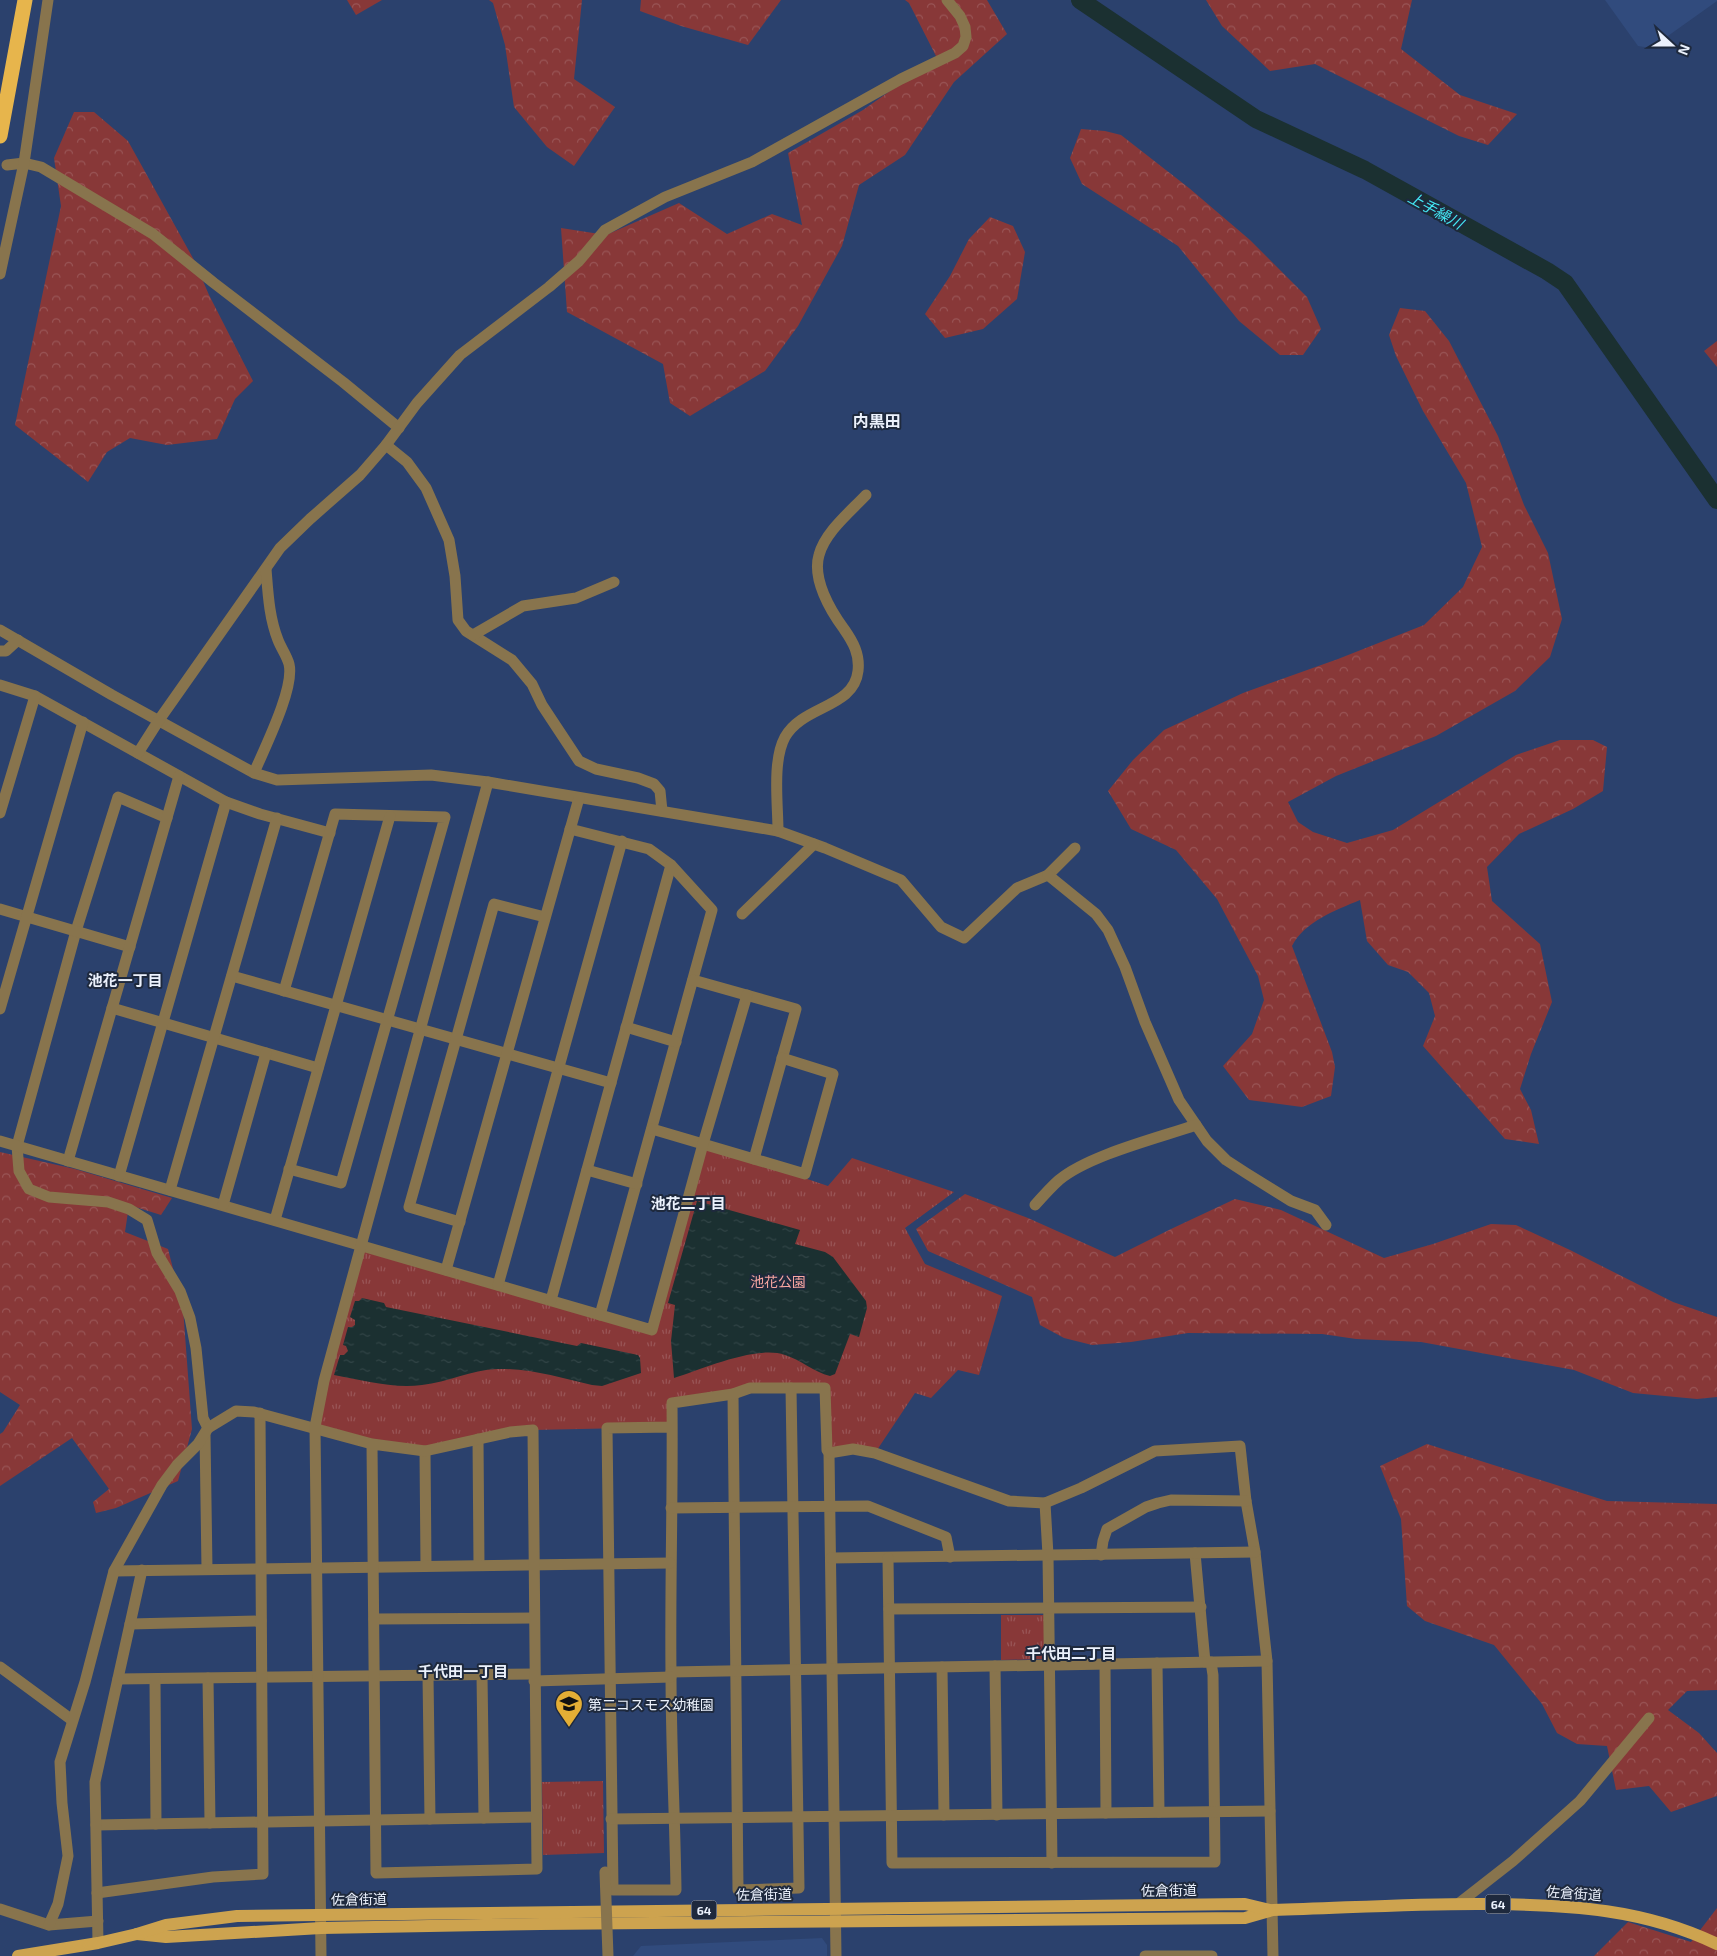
<svg xmlns="http://www.w3.org/2000/svg" width="1717" height="1956" viewBox="0 0 1717 1956" font-family="'Exo 2','Noto Sans JP',sans-serif">
<defs>
<pattern id="grass-tufts" width="24" height="20" patternUnits="userSpaceOnUse" patternTransform="scale(1.25)"><rect width="24" height="20" fill="#883838"/><path d="M3 7l-1-3M5 7V3M7 7l1-3M15 17l-1-3M17 17v-4M19 17l1-3" fill="none" stroke="#995556"/></pattern>
<pattern id="forest-crowns" width="20" height="18" patternUnits="userSpaceOnUse" patternTransform="scale(1.25)"><rect width="20" height="18" fill="#883838"/><path d="M2 6a3 3 0 1 1 6 0M12 15a3 3 0 1 1 6 0" fill="none" stroke="#995556"/></pattern>
<pattern id="water-ripples" width="26" height="14" patternUnits="userSpaceOnUse" patternTransform="scale(1.25)"><rect width="26" height="14" fill="#1b3031"/><path d="M2 4q2-2 4 0t4 0M15 11q2-2 4 0t4 0" fill="none" stroke="#314446"/></pattern>
</defs>
<rect width="100%" height="100%" fill="#2b416d"/>
<g fill="#314b7d">
<path d="M1605 0H1717V1L1651 48 1638 46Z"/>
<path d="M822 1938 827 1945V1956H633L641 1946Z"/>
</g>
<g fill="url(#grass-tufts)">
<path d="M703 1144 828 1186 852 1158 954 1192 905 1228 925 1264 1002 1296 979 1375 958 1370 931 1398 915 1393 875 1453 827 1450 825 1394 791 1388 672 1403V1427L533 1430 425 1451 315 1427 361 1245 652 1330Z"/>
<path d="M1001 1615H1045L1044 1659 1001 1660Z"/>
<path d="M603 1781 604 1853 543 1855 542 1782Z"/>
</g>
<g fill="url(#forest-crowns)">
<path d="M347 0H382L356 15Z"/>
<path d="M489 0H582L574 79 615 107 574 166 547 147 514 107 505 45 493 3Z"/>
<path d="M641 0H781L748 45 681 26 640 11Z"/>
<path d="M905 0H987L1007 34 954 82 905 155 859 185 842 246 798 326 765 371 690 416 670 403 663 364 567 312 561 228 606 235 679 203 727 234 772 214 802 225 788 153 863 110 937 58 909 3Z"/>
<path d="M1206 0H1412L1401 49 1460 95 1517 114 1488 145 1459 136 1315 64 1270 71 1222 26Z"/>
<path d="M74 112H94L128 141 194 260 209 295 253 381 235 399 217 439 167 445 130 438 107 452 88 482 15 425 61 206 54 158Z"/>
<path d="M1081 129 1105 131 1121 135 1189 188 1250 240 1307 297 1321 329 1303 355H1280L1239 321 1178 246 1082 184 1070 158Z"/>
<path d="M990 217 1013 226 1025 252 1017 299 983 329 945 338 925 314 950 276 969 239Z"/>
<path d="M1400 308 1425 311 1449 341 1498 436 1524 505 1548 553 1562 619 1550 657 1515 691 1436 736 1336 776 1288 802 1298 822 1313 832 1347 843 1393 830 1516 755 1560 740H1593L1607 747 1603 791 1573 809 1519 834 1487 867 1492 901 1540 944 1552 1002 1531 1054 1520 1089 1531 1110 1539 1144 1505 1139 1423 1046 1435 1016 1429 993 1408 972 1388 965 1367 941 1360 900C1336 910 1304 922 1292 946L1332 1052 1335 1067 1331 1096 1302 1107 1249 1100 1223 1066 1252 1034 1264 1000 1258 976 1217 899 1176 850 1131 829 1108 791 1133 760 1164 730 1243 693 1338 659 1424 625 1463 587 1482 547 1466 483 1423 411 1396 356 1389 335Z"/>
<path d="M1717 341V367L1704 351Z"/>
<path d="M0 1152 75 1169 172 1198 161 1215 129 1205 125 1232 168 1249 183 1308 192 1429 178 1481 116 1508 96 1513 93 1502 109 1489 72 1438 0 1486V1434L3 1432 20 1405 0 1392Z"/>
<path d="M965 1194 1028 1218 1115 1257 1171 1229 1235 1199 1281 1210 1384 1258 1433 1244 1491 1224 1516 1225 1570 1250 1673 1302 1717 1317V1397L1697 1399 1633 1393 1574 1370 1421 1342 1356 1339 1322 1334 1188 1333 1131 1342 1092 1345 1064 1338 1040 1325 1032 1297 928 1251 916 1229Z"/>
<path d="M1427 1444 1607 1501 1717 1504V1690L1687 1691 1668 1710 1699 1733 1717 1753V1796L1671 1812 1649 1786 1616 1790 1607 1746 1577 1744 1557 1733 1542 1704 1494 1645 1425 1621 1407 1606 1401 1519 1380 1466Z"/>
<path d="M1717 1908V1956H1594L1628 1922 1691 1942Z"/>
</g>
<g fill="url(#water-ripples)">
<path d="M697 1201 800 1230 795 1244 825 1252 833 1257 866 1301 867 1308 859 1337 850 1334 835 1374 830 1376C814 1372 801 1360 785 1355 756 1345 703 1369 674 1378L671 1341 675 1305 668 1303Z"/>
<path d="M362 1298 384 1303 386 1307 577 1346 581 1343 638 1355 640 1358 641 1373 602 1386 592 1385C561 1378 530 1368 497 1369 471 1370 448 1382 422 1385 393 1389 362 1380 334 1375L340 1355H344L348 1351 346 1346 343 1345 348 1327H352L355 1325V1320L350 1317 355 1301H359Z"/>
</g>
<g fill="none" stroke-linecap="round" stroke-linejoin="round">
<path stroke="#1b3031" stroke-width="18" d="M1080 0 1256 119 1365 170 1547 271 1565 283 1717 500"/>
<g stroke="#88744d" stroke-width="11">
<path d="M7 165 24 163 41 167 153 234 214 283 343 382 399 428"/>
<path d="M0 274 24 163 48 0"/>
<path d="M386 445 407 462 426 488 449 540 455 576 458 620 466 631 512 660 532 684 542 705 579 761 596 769 638 778 654 784 660 791 662 811"/>
<path d="M0 630 112 695 254 773 277 780 431 775 488 782 778 831 825 848 901 880 941 927 964 938 1017 888 1048 875 1075 848"/>
<path d="M473 635 523 606 576 598 614 582"/>
<path d="M0 651H6L18 640"/>
<path d="M0 685 35 696 226 802 260 814 330 833"/>
<path d="M138 753 159 720 280 548 310 519 360 475 386 445 417 403 460 355 549 287 579 261 605 230 665 197 752 162 901 79 955 53 963 46 966 37 965 27 960 16 947 0"/>
<path d="M254 773C264 749 295 688 289 664 287 656 281 648 278 640 269 617 268 593 266 569"/>
<path d="M0 813 35 696"/>
<path d="M167 818 118 797 76 931 17 1146 19 1171 29 1189 49 1197 108 1202 129 1209 147 1220 157 1253 180 1291 190 1318 196 1348 203 1418 208 1428"/>
<path d="M570 829 649 849 671 865 712 910 600 1315"/>
<path d="M778 831C778 804 772 761 785 737 803 705 854 708 858 671 860 654 853 642 844 629 830 610 812 579 819 555 825 532 850 512 866 495"/>
<path d="M1048 875 1096 914 1108 930 1125 967 1145 1022 1179 1100 1207 1141 1226 1160 1246 1173 1291 1201 1315 1210 1326 1225"/>
<path d="M0 909 130 947"/>
<path d="M742 914 814 844"/>
<path d="M232 976 611 1083"/>
<path d="M693 980 796 1009 754 1159"/>
<path d="M284 991 335 814 445 817 341 1183 289 1169"/>
<path d="M112 1008 318 1068"/>
<path d="M0 1009 83 722"/>
<path d="M626 1027 676 1042"/>
<path d="M652 1129 805 1174 833 1074 782 1058"/>
<path d="M0 1141 652 1330 703 1144 747 995"/>
<path d="M68 1161 179 776"/>
<path d="M587 1170 637 1184"/>
<path d="M119 1176 226 802"/>
<path d="M170 1190 277 818"/>
<path d="M223 1205 266 1053"/>
<path d="M1035 1205C1043 1196 1051 1187 1059 1180 1089 1155 1158 1138 1196 1125"/>
<path d="M275 1220 390 816"/>
<path d="M460 1222 409 1207 494 904 545 917"/>
<path d="M446 1270 579 798"/>
<path d="M498 1285 622 841"/>
<path d="M551 1300 671 865"/>
<path d="M733 1394 738 1890 799 1888 791 1388"/>
<path d="M672 1427 607 1428 613 1890H676C675 1818 671 1746 671 1673 670 1583 673 1493 672 1403L733 1394 750 1388H825L827 1450 829 1453 836 1956"/>
<path d="M205 1434 207 1569"/>
<path d="M478 1439 479 1565"/>
<path d="M425 1451 426 1566"/>
<path d="M829 1453 853 1449 875 1453 1009 1501 1045 1503 1081 1488 1155 1451 1240 1446 1246 1501 1255 1552 1267 1661 1273 1956"/>
<path d="M1045 1503 1048 1555 1052 1863"/>
<path d="M671 1508 868 1506 946 1537 950 1557"/>
<path d="M1195 1553 1205 1662"/>
<path d="M1101 1555 1103 1541 1107 1529 1146 1507 1158 1503 1171 1500 1246 1501"/>
<path d="M831 1558 1255 1552"/>
<path d="M888 1558 892 1863 1215 1862 1213 1675 1211 1662"/>
<path d="M114 1571 670 1563"/>
<path d="M889 1609 1201 1607"/>
<path d="M374 1619 533 1618"/>
<path d="M130 1624 261 1621"/>
<path d="M1157 1663 1159 1812"/>
<path d="M1105 1664 1106 1813"/>
<path d="M995 1666 997 1815"/>
<path d="M0 1667 72 1720"/>
<path d="M942 1667 944 1815"/>
<path d="M671 1672 1267 1661"/>
<path d="M482 1675 484 1818"/>
<path d="M428 1676 430 1819"/>
<path d="M208 1678 210 1823"/>
<path d="M118 1679 534 1674"/>
<path d="M155 1679 156 1824"/>
<path d="M534 1681 671 1677"/>
<path d="M611 1819 1270 1811"/>
<path d="M96 1825 536 1817"/>
<path d="M97 1893 213 1877 263 1874 260 1413"/>
<path d="M1458 1904 1513 1861 1580 1801 1649 1718"/>
<path d="M0 1909 49 1925 98 1921"/>
<path d="M49 1925 58 1904 68 1856 62 1803 60 1762 85 1682 114 1571 162 1485 177 1465 198 1444 208 1428 236 1411 254 1412 372 1444 425 1451 510 1432 533 1430 537 1869 376 1873 372 1444"/>
<path d="M98 1943 95 1782 142 1570"/>
<path d="M321 1956 315 1427 324 1381 488 782"/>
<path d="M1145 1956H1212"/>
</g>
<g stroke="#cda34f" stroke-width="12">
<path d="M137 1934 166 1937 321 1928 541 1924 1245 1918 1273 1910C1346 1908 1419 1903 1492 1904 1571 1905 1644 1909 1717 1944"/>
<path d="M18 1956 98 1943 137 1934 166 1925 237 1916 1245 1904 1270 1910"/>
</g>
<path stroke="#e7b54c" stroke-width="15" d="M0 136 25 0"/>
<path stroke="#88744d" stroke-width="11" d="M605 1872 608 1956"/>
</g>
<defs>
<symbol id="school-pin" viewBox="-11 -11 22 30"><path d="M0 17L-7.5 6A9.5 9.5 0 1 1 7.5 6Z" fill="#e4ae35" stroke="#1e293d"/><path d="M0-5L7-2L0 1L-7-2ZM-4 1L0 2.5L4 1V4Q0 6-4 4Z" fill="#111"/></symbol>
</defs>
<g fill-rule="evenodd">
<use href="#school-pin" x="553" y="1688" width="32" height="43"/>
</g>
<g text-anchor="middle" dominant-baseline="central" stroke-width="4" stroke-linejoin="round" paint-order="stroke">
<g fill="#1e293d" stroke="#aeb5c3" stroke-width="1">
<rect x="1485.5" y="1894.5" width="25" height="19" rx="4"/>
<rect x="691.5" y="1900.5" width="25" height="19" rx="4"/>
</g>
<g font-size="12" font-weight="bold" fill="#ebf1fc">
<text x="1498" y="1904">64</text>
<text x="704" y="1910">64</text>
</g>
<g font-size="14" fill="#f8a6a1" stroke="#1e293d">
<text x="778" y="1281">池花公園</text>
</g>
<g font-size="14" fill="#ebf1fc" stroke="#1e293d" text-anchor="start">
<text x="588" y="1704">第二コスモス幼稚園</text>
</g>
<g font-size="14" fill="#ebf1fc" stroke="#1e293d">
<text transform="translate(1169 1890) rotate(-1)">佐倉街道</text>
<text transform="translate(1574 1893) rotate(4)">佐倉街道</text>
<text transform="translate(764 1894) rotate(-1)">佐倉街道</text>
<text transform="translate(359 1899) rotate(-1)">佐倉街道</text>
</g>
<g font-size="15" font-style="italic" fill="#44e8f4" stroke="#1e293d">
<text transform="translate(1436 210) rotate(29)">上手繰川</text>
</g>
<g font-size="15" font-weight="bold" fill="#ebf1fc" stroke="#1e293d">
<text x="125" y="980">池花一丁目</text>
<text x="688" y="1203">池花二丁目</text>
<text x="1071" y="1653">千代田二丁目</text>
<text x="463" y="1671">千代田一丁目</text>
</g>
<g font-size="16" font-weight="bold" fill="#ebf1fc" stroke="#1e293d">
<text x="877" y="420">内黒田</text>
</g>
</g>
<g transform="translate(1672 45) rotate(111)" stroke="#1e293d" stroke-width="4" paint-order="stroke">
<path d="M0-4L9 19L0 12L-9 19Z" fill="#ebf1fc"/>
<text y="-8" font-size="14" font-weight="bold" text-anchor="middle" fill="#ebf1fc">N</text>
</g>
</svg>
